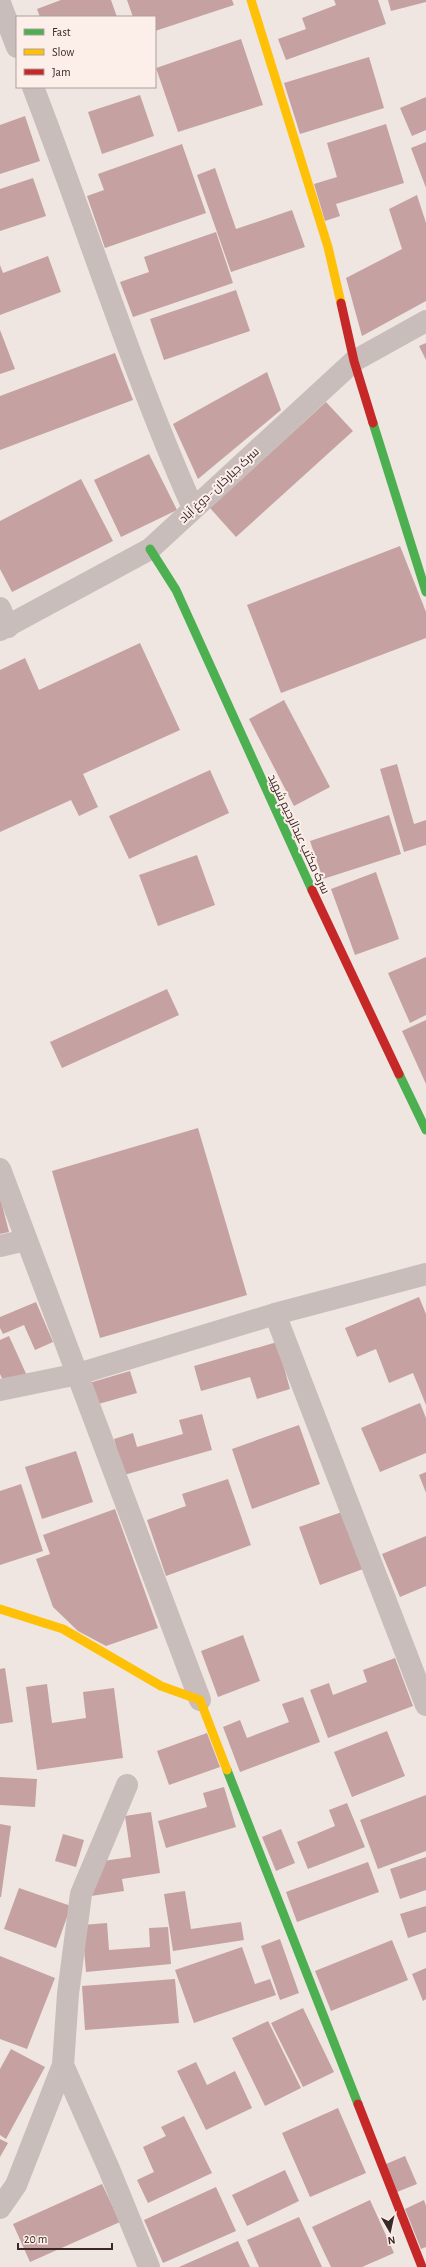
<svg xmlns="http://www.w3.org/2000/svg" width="426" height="2267" viewBox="0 0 426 2267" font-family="'Alegreya Sans',Cairo,sans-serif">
<rect width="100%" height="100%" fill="#efe5e1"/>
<g fill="#c5a2a1">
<path d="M61 0H111L117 17H40L37 9Z"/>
<path d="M127 0H232L234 5 155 31V17H133Z"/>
<path d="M334 0H378L386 24 286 60 278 39 306 29 302 18 336 5Z"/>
<path d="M388 0H426V2L391 11Z"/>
<path d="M241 39 263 105 178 132 156 68Z"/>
<path d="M369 57 384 108 300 134 284 83Z"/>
<path d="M140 95 154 136 102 154 88 112Z"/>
<path d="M426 97V130L412 136 400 108Z"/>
<path d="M25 116 40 161 0 174V125Z"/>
<path d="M386 124 404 183 336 204 340 216 325 221 314 184 337 177 327 143Z"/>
<path d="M426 142V188L411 148Z"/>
<path d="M182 144 206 213 105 248 87 196 104 190 98 174Z"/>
<path d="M215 168 236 229 292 210 305 247 231 272 197 175Z"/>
<path d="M33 178 46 216 0 231V189Z"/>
<path d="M417 195 426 223V301L362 336 346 278 402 249 389 209Z"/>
<path d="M216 232 233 283 133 317 120 282 149 272 144 257Z"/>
<path d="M48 256 61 292 0 315V265L3 273Z"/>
<path d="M236 290 250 331 164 360 150 319Z"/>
<path d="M0 330 15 369 0 374Z"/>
<path d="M426 343V360L419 346Z"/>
<path d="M115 353 133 400 0 450V396Z"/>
<path d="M267 372 281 410 198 479 173 424Z"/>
<path d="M326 402 353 431 236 537 210 508Z"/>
<path d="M149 454 177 510 121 537 94 480Z"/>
<path d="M81 479 113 541 12 592 0 569V521Z"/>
<path d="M400 546 426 612V638L281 693 247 605Z"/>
<path d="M140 643 180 730 83 774 98 807 79 816 71 800 0 832V670L25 658 39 690Z"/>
<path d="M284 700 330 787 294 806 249 719Z"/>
<path d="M397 764 414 824 426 820V845L404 852 380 769Z"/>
<path d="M210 770 229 813 129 859 109 816Z"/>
<path d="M389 815 401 854 323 879 310 841Z"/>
<path d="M197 855 215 905 158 926 139 875Z"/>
<path d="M376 872 399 939 355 955 331 889Z"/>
<path d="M426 957V1015L410 1023 388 973Z"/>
<path d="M167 989 179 1015 62 1068 50 1042Z"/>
<path d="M426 1020V1084L402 1031Z"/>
<path d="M198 1128 247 1295 100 1338 52 1171Z"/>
<path d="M0 1197 9 1232 0 1234Z"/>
<path d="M419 1297 426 1314V1405L413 1373 389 1383 376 1349 357 1357 345 1328Z"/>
<path d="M36 1302 53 1342 35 1350 24 1325 3 1334 0 1328V1317Z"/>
<path d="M9 1336 28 1378 6 1387 0 1374V1340Z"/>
<path d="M277 1342 290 1389 257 1399 250 1377 201 1391 194 1366Z"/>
<path d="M130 1371 137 1393 95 1405 89 1383Z"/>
<path d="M420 1403 426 1418V1453L380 1472 361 1428Z"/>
<path d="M202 1414 212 1450 124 1475 114 1439 133 1433 137 1447 183 1434 179 1420Z"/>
<path d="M299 1425 320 1484 252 1509 232 1449Z"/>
<path d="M76 1451 93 1502 42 1519 25 1467Z"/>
<path d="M426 1472V1493L419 1475Z"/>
<path d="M228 1479 251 1545 166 1576 147 1520 186 1506 182 1494Z"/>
<path d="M21 1484 43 1551 0 1565V1491Z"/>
<path d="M115 1509 158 1628 106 1646 78 1631 53 1607 36 1559 50 1554 43 1535Z"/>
<path d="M342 1512 363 1569 320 1585 299 1527Z"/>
<path d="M426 1536V1586L400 1597 382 1554Z"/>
<path d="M243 1635 260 1681 218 1697 201 1651Z"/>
<path d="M395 1658 413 1706 328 1738 310 1690 329 1683 333 1695 367 1682 363 1670Z"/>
<path d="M5 1668 13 1722 0 1724V1669Z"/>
<path d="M47 1684 52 1723 86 1718 83 1692 114 1688 123 1758 37 1770 26 1687Z"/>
<path d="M303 1697 320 1742 240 1772 223 1727 240 1720 247 1738 289 1722 282 1704Z"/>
<path d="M387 1731 405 1776 352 1797 334 1752Z"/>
<path d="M207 1733 220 1767 169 1785 157 1751Z"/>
<path d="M0 1777 37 1779 35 1807 0 1805Z"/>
<path d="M224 1787 236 1827 166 1848 158 1821 207 1807 203 1793Z"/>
<path d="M426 1795V1851L378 1869 360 1820Z"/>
<path d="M347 1803 365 1847 308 1869 297 1842 335 1826 329 1810Z"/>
<path d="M151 1812 160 1873 122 1879 124 1891 91 1896 103 1861 131 1857 125 1816Z"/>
<path d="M0 1824 11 1826 1 1897H0Z"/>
<path d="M281 1829 295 1863 276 1871 262 1837Z"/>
<path d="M63 1834 84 1840 76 1867 55 1861Z"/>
<path d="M426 1857V1890L400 1899 390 1869Z"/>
<path d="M368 1862 379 1892 297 1922 286 1892Z"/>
<path d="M19 1888 71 1906 56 1948 4 1929Z"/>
<path d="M185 1891 191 1929 241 1922 244 1940 173 1951 164 1894Z"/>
<path d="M426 1906V1932L408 1938 400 1914Z"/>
<path d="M107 1923 109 1950 150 1947 149 1928 168 1927 171 1964 86 1972 82 1925Z"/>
<path d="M280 1939 299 1993 280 2000 261 1946Z"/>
<path d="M392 1940 408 1980 331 2011 315 1971Z"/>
<path d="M242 1947 255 1984 270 1979 276 1995 194 2023 175 1970Z"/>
<path d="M0 1956 55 1978 27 2049 0 2039Z"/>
<path d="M426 1968V1999L423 2001 412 1974Z"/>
<path d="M175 1979 179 2023 85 2030 82 1986Z"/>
<path d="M303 2008 334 2072 303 2087 271 2023Z"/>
<path d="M268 2021 301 2088 265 2106 232 2038Z"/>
<path d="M11 2049 45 2067 6 2139 0 2135V2069Z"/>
<path d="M196 2062 207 2085 235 2071 252 2108 206 2130 177 2071Z"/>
<path d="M338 2108 366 2173 310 2197 282 2133Z"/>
<path d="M184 2116 212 2173 148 2203 137 2180 154 2172 143 2147 166 2136 161 2127Z"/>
<path d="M0 2139 8 2143 0 2157Z"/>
<path d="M405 2156 417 2184 397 2192 386 2164Z"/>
<path d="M285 2170 299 2201 247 2226 232 2195Z"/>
<path d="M102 2184 120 2222 30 2262 13 2224Z"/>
<path d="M216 2187 236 2231 163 2263 144 2220Z"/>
<path d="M370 2200 394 2253 362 2267H331L312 2227Z"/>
<path d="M424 2200 426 2206V2247L421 2249 405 2209Z"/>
<path d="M299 2217 322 2267H259L247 2240Z"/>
<path d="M238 2241 250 2267H179Z"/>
</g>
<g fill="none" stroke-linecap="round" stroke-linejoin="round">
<g stroke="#c8bdba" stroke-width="22">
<path d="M0 3 17 47"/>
<path d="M33 87C87 227 132 371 193 508"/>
<path d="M0 608 8 627"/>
<path d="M0 630 150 549 354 361 426 321"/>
<path d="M0 1169 200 1700"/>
<path d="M0 1246 26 1240"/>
<path d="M275 1314 426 1705"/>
<path d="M0 1390 78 1374 275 1314 426 1274"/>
<path d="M63 2065 109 2169 149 2267"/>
<path d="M0 2208 16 2185 63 2065 68 1994 81 1894 127 1785"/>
</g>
<g stroke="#4caf50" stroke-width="9">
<path d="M373 423 426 592"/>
<path d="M150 549 176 590 312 890"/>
<path d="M399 1074 426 1130"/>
<path d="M227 1770 358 2104"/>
</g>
<g stroke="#ffc107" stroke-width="9">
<path d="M251 0 328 247 341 303"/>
<path d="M0 1609 63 1629 161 1686 200 1700 227 1770"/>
</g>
<g stroke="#c62828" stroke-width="9">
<path d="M341 303 354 361 373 423"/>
<path d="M312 890 399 1074"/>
<path d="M358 2104 422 2267"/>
</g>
</g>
<g text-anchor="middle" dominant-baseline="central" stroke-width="4" stroke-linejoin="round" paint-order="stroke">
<g font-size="12" fill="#3a2927" stroke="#fceee9">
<text transform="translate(219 485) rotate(-43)">سرک جبارخان - دوغ آباد</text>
<text transform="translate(299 834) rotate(65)">سرک مکتب عبدالرحیم شهید</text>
</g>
</g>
<rect x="16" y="16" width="140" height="72" fill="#fceee9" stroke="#ae9f9b"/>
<rect x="24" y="29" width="20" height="6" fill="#4caf50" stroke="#ae9f9b"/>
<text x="52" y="36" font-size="12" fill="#3a2927">Fast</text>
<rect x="24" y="49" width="20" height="6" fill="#ffc107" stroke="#ae9f9b"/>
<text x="52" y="56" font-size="12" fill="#3a2927">Slow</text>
<rect x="24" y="69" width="20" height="6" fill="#c62828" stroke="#ae9f9b"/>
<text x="52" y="76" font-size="12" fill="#3a2927">Jam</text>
<g transform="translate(390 2231) rotate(171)" stroke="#fceee9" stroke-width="3" paint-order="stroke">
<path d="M0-3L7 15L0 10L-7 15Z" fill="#3a2927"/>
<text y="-6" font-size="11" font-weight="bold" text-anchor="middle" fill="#3a2927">N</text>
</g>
<path d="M18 2243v6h94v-6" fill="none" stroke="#3a2927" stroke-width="2"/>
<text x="24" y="2243" font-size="12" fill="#3a2927" stroke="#fceee9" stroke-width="3" paint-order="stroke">20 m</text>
</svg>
